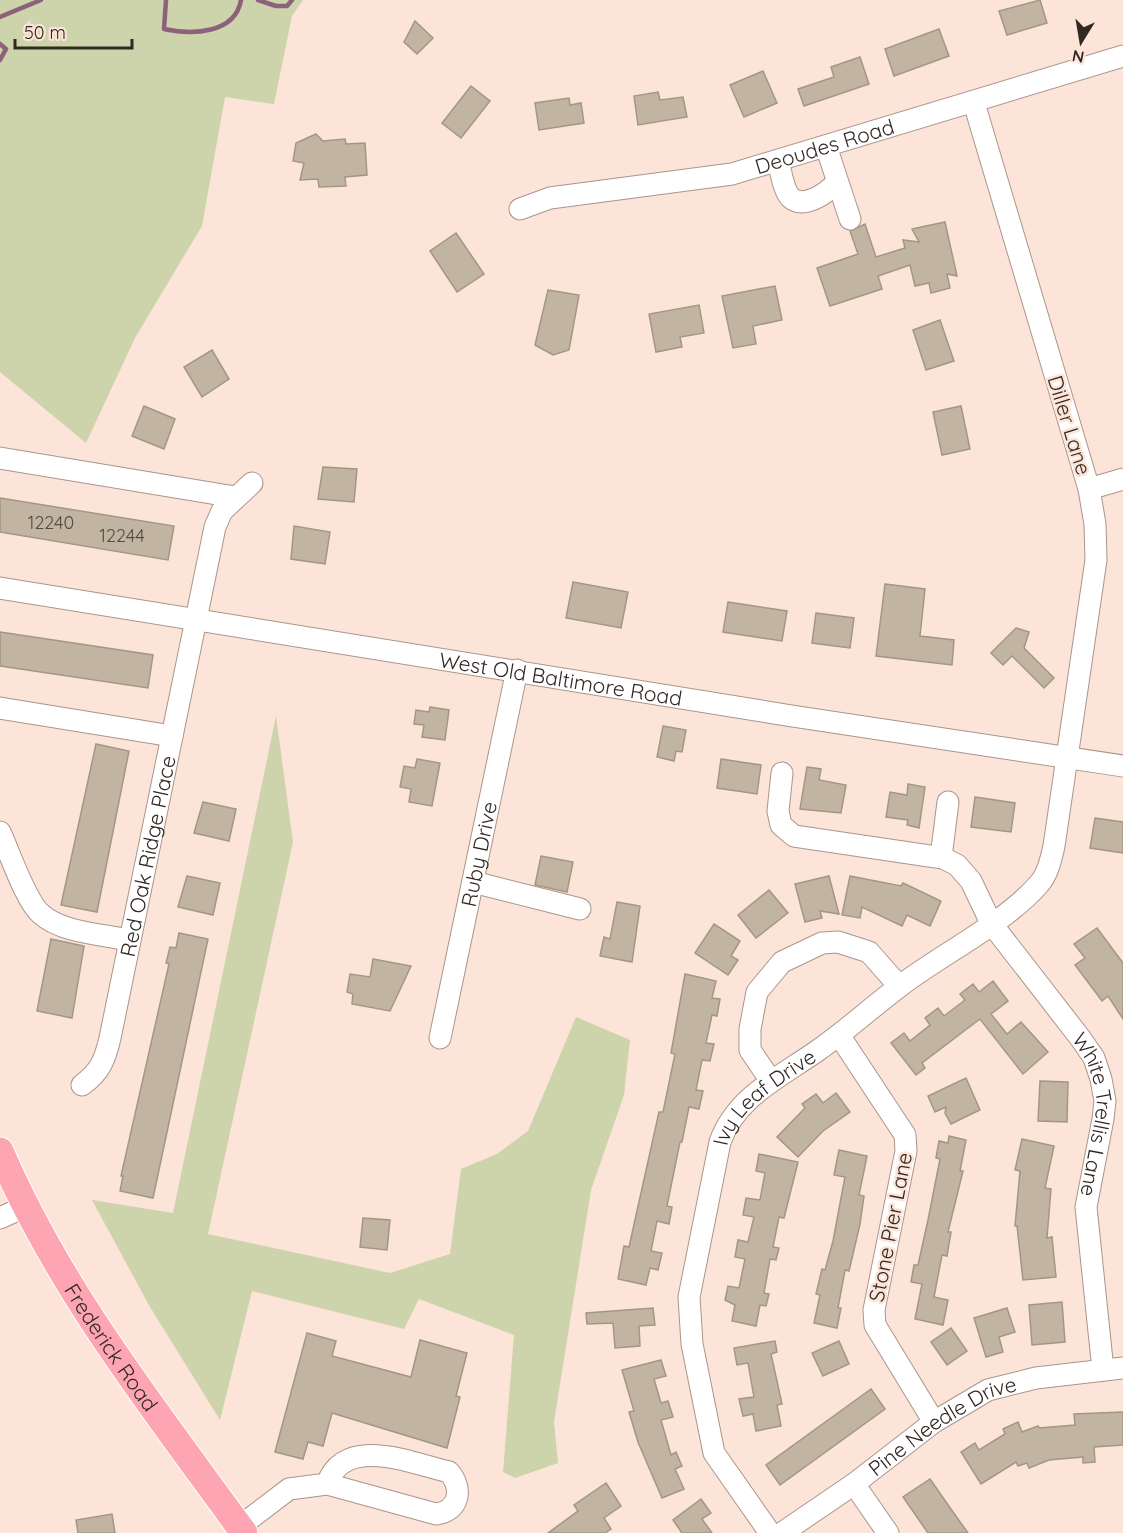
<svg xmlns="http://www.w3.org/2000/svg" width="1123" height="1533" viewBox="0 0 1123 1533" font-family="Quicksand,sans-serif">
<rect width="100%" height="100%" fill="#fce4d8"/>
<g fill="#cdd3ab">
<path d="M0 0H303L292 16 274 104 225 97 202 226 135 338 86 443 0 372Z"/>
<path d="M276 716 293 842 208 1234 390 1273 450 1254 461 1169 497 1154 528 1131 576 1017 630 1040 624 1095 591 1190 554 1422 558 1463 515 1478 503 1472 514 1335 419 1299 404 1329 252 1291 220 1420 150 1307 92 1200 173 1213Z"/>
</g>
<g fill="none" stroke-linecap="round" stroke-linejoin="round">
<g stroke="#8d617b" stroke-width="4.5">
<path d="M166 0 164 29C192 35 235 34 241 0"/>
<path d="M258 0 276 6H287L292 0"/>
<path d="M0 17 41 0"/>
<path d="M0 44 6 49 0 60"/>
</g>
</g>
<g fill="#c1b5a1" stroke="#a39784" stroke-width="1.5">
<path d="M1040 0 1047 23 1007 35 999 11Z"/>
<path d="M415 21 433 38 417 54 404 42Z"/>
<path d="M939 29 949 56 894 76 885 49Z"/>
<path d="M860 57 869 84 804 106 798 89 834 77 831 67Z"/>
<path d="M763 71 777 103 744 117 730 85Z"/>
<path d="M471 86 490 101 461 138 442 123Z"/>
<path d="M658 92 660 100 683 97 687 117 638 125 634 96Z"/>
<path d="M569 98 570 105 581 103 584 123 539 130 535 103Z"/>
<path d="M316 134 323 141 345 139 346 144 365 143 367 175 345 177 346 186 319 187 318 179 300 180 304 163 293 161 296 143Z"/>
<path d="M945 222 957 276 947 274 950 288 931 293 929 283 915 286 910 265 878 276 882 289 830 306 817 268 858 254 850 231 865 224 876 257 905 248 903 240 919 242 912 229Z"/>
<path d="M456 233 484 274 457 292 430 251Z"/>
<path d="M775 286 782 320 753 326 756 344 733 348 722 296Z"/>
<path d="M548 290 579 295 569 350 553 355 535 345Z"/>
<path d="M699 305 704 333 680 337 682 347 656 352 649 314Z"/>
<path d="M940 320 954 361 926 370 913 330Z"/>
<path d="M212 350 229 379 202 397 184 367Z"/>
<path d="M144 406 175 419 164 449 132 436Z"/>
<path d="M961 406 970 449 942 455 933 412Z"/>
<path d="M323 467 357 469 354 502 318 499Z"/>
<path d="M0 498 174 526 168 560 0 532Z"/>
<path d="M294 526 330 532 325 564 291 559Z"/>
<path d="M573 582 628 592 621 628 566 618Z"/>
<path d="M885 584 925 589 920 636 954 640 952 665 876 656Z"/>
<path d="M728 602 787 611 782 641 723 632Z"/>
<path d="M816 613 854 618 850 648 812 643Z"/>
<path d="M1016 628 1029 632 1024 648 1054 678 1044 688 1012 656 1003 665 991 653Z"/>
<path d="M0 632 153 655 148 688 0 666Z"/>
<path d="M430 707 449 710 445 740 422 737 424 725 414 724 416 710 429 712Z"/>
<path d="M663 726 686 730 682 752 676 751 674 761 657 757Z"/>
<path d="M96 744 129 751 97 912 61 905Z"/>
<path d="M417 759 440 763 432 806 409 802 411 789 400 787 404 766 415 768Z"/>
<path d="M721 759 761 765 757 794 717 788Z"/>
<path d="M807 767 821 769 819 780 846 785 841 813 800 809Z"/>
<path d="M908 784 925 787 919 828 907 825 908 820 886 817 890 792 907 795Z"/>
<path d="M975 797 1015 803 1011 832 971 827Z"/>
<path d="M203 802 236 809 229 841 194 833Z"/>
<path d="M1095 818 1123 822V853L1090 848Z"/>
<path d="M541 856 573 862 567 892 535 885Z"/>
<path d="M187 876 220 883 213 915 178 907Z"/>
<path d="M829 876 839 914 820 911 822 918 805 922 795 884Z"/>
<path d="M850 876 901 886 903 883 941 901 930 926 907 915 902 926 862 907 860 918 842 915Z"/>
<path d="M769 890 788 913 756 938 738 915Z"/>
<path d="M617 902 640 906 632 962 600 956 604 937 610 939Z"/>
<path d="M714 924 740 941 731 956 738 960 728 975 695 953Z"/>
<path d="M1097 928 1123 963V1019L1108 996 1102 1001 1075 965 1085 958 1074 944Z"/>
<path d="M179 933 208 939 153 1198 120 1191 123 1176H121L169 964 166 963 170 947 176 948Z"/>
<path d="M51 939 84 946 72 1018 37 1011Z"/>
<path d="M373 959 411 966 390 1011 352 1004 353 994 347 992 350 974 370 977Z"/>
<path d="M685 974 716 981 712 998 720 999 717 1016 712 1015 706 1043 714 1044 710 1061 702 1060 696 1090 703 1091 699 1109 689 1107 682 1142H680L667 1206 672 1207 669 1224 657 1221 651 1251 662 1253 658 1270 650 1268 646 1285 618 1279 624 1246 629 1247 659 1112H663L675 1054 671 1053Z"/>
<path d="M993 981 1008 1001 991 1014 1007 1034 1021 1022 1048 1052 1023 1074 980 1019 922 1063 925 1068 916 1075 891 1043 904 1033 910 1041 930 1025 925 1018 938 1008 944 1016 965 1000 960 994 973 984 979 992Z"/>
<path d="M966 1078 980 1110 951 1124 945 1113 946 1107 935 1112 928 1096Z"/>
<path d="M1040 1081 1068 1082 1067 1122 1038 1121Z"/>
<path d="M836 1093 850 1112 823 1131 798 1157 777 1137 805 1108 802 1104 816 1094 823 1103Z"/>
<path d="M949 1136 966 1140 960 1171H963L948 1232H951L947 1256 942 1255 934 1297 948 1300 943 1325 915 1319 922 1284 911 1282 914 1265H918L928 1220 940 1159 936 1158 939 1141 948 1143Z"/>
<path d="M1022 1139 1054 1146 1045 1188 1051 1189 1047 1238 1052 1237 1056 1277 1023 1280 1017 1226H1015L1020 1171 1015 1170Z"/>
<path d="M839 1150 867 1156 859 1195 864 1196 860 1224 849 1271 845 1270 838 1308H841L837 1328 814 1323 820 1295 816 1294 822 1269 825 1270 833 1241 845 1177 834 1175Z"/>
<path d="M759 1154 798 1162 784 1218 779 1217 773 1247 779 1248 776 1260 770 1259 764 1293 769 1294 766 1306 760 1305 756 1326 732 1321 735 1305 725 1300 728 1286 739 1288 745 1259 735 1257 738 1240 748 1242 754 1217 743 1215 746 1198 760 1200 765 1173 756 1171Z"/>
<path d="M363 1218 390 1220 387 1250 360 1247Z"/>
<path d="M1062 1302 1065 1342 1032 1345 1029 1305Z"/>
<path d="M653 1308 655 1325 639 1326 640 1346 615 1348 613 1323 587 1324 586 1313Z"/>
<path d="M1007 1308 1015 1332 999 1337 1003 1352 986 1357 974 1318Z"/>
<path d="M951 1328 967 1351 947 1365 931 1342Z"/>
<path d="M307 1333 336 1341 332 1356 411 1377 420 1340 467 1353 456 1396 460 1397 447 1448 332 1413 323 1446 308 1442 303 1459 275 1452Z"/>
<path d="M775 1341 777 1352 771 1354 782 1404 777 1405 781 1426 756 1431 753 1414 743 1416 739 1399 754 1397 748 1363 737 1365 734 1348Z"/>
<path d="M839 1341 849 1364 823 1376 812 1353Z"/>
<path d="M661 1360 666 1376 654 1379 661 1403 668 1401 673 1417 661 1420 671 1455 676 1452 682 1466 675 1469 684 1489 662 1498 638 1442 629 1412 634 1411 622 1370Z"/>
<path d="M871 1389 885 1409 780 1485 766 1465Z"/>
<path d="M1123 1412V1445L1094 1447 1095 1462 1083 1463V1457L1049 1460 1029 1468 1027 1463 1018 1466 1016 1462 981 1484 961 1452 975 1443 979 1450 1005 1434 1003 1429 1018 1422 1022 1432 1038 1426 1039 1428 1075 1425 1074 1414Z"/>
<path d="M930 1479 953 1512 968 1533H928L903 1497Z"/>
<path d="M606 1483 621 1506 604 1518 611 1529 605 1533H548L578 1511 574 1505Z"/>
<path d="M701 1499 711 1513 702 1519 712 1533H682L673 1520Z"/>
<path d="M112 1514 115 1533H78L76 1520Z"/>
</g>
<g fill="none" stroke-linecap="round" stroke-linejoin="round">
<defs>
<g id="minor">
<path d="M826 146 850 219"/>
<path d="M778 161C781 171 783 189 790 197 803 210 827 193 836 183"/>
<path id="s1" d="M520 209 550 198 732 174 1123 56"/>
<path d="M0 458 235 497"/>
<path d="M1089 489 1123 479"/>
<path id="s2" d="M0 588 792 716 1123 766"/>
<path d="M0 708 172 736"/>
<path id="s3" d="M782 773 778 811 781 825 794 836 943 858 957 865 971 881 991 923 1081 1039 1094 1058 1101 1079 1105 1101 1103 1119 1086 1207 1103 1370"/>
<path d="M0 832C9 851 26 902 41 914 62 933 102 934 129 940"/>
<path d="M941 857 948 802"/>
<path d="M473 882 580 909"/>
<path d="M839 1035 905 1135 906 1151 874 1310 875 1325 934 1422"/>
<path id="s4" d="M440 1038 517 670"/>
<path d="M771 1081 750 1050V1029L757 992 782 962 822 943 838 942 869 952 899 986"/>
<path id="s5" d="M82 1085C100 1072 105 1060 110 1038L215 527 222 511 252 483"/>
<path d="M0 1218 24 1207"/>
<path d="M854 1484 888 1533"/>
<path d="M239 1527 289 1489 327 1484 436 1514C460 1511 463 1488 449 1472 411 1463 345 1434 327 1484"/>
<path id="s6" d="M770 1533 714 1453 692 1344 689 1297 720 1142C736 1097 780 1077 817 1051 846 1031 872 1007 900 986 942 954 1005 923 1039 884 1048 874 1051 859 1054 846L1096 560 1095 524 1089 489 974 103"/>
<path id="s7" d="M782 1533 854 1484 934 1422 988 1390 1036 1378 1123 1368"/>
</g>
<g id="major">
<path id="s8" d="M0 1151C60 1291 155 1410 244 1533"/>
</g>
</defs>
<use href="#minor" stroke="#ab958a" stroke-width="23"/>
<use href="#major" stroke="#fff" stroke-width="29"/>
<use href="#minor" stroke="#fff" stroke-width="21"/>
<use href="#major" stroke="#fda5b3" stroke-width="27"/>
</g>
<g text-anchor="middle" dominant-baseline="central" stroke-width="5" stroke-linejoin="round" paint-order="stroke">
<g font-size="18" fill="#554b43">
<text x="51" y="522">12240</text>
<text x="122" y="535">12244</text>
</g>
<g font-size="21" fill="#312824" stroke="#fce4d8">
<text stroke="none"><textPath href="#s1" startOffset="312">Deoudes Road</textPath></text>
<text transform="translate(1070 425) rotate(73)">Diller Lane</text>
<text stroke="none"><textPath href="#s2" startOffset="568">West Old Baltimore Road</textPath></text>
<text stroke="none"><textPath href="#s4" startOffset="188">Ruby Drive</textPath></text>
<text stroke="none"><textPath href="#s5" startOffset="242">Red Oak Ridge Place</textPath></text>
<text stroke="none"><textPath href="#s6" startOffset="478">Ivy Leaf Drive</textPath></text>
<text stroke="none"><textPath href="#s3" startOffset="530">White Trellis Lane</textPath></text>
<text transform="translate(890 1227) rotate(-79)">Stone Pier Lane</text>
<text stroke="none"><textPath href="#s8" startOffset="226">Frederick Road</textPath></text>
<text stroke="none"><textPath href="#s7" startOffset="194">Pine Needle Drive</textPath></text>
</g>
</g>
<g transform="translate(1081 42) rotate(191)" stroke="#fce4d8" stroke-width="4.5" paint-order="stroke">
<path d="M0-4.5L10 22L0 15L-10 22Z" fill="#312824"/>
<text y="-9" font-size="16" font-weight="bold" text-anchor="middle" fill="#312824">N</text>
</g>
<path d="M15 39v9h117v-9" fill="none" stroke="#312824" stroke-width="3"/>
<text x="24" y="39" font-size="18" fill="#312824" stroke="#fce4d8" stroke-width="4.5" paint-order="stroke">50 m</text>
</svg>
